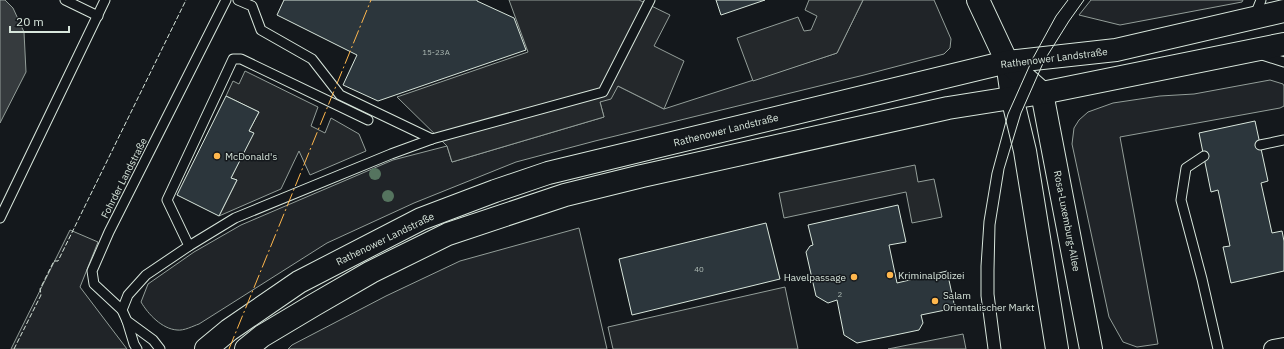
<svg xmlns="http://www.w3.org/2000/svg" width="1284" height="349" viewBox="0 0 1284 349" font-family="'IBM Plex Sans',sans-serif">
<rect width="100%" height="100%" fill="#14181c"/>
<g fill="#202428" stroke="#939e99">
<path d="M863 0H934L951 39 950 48 944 54 864 75 595 141 516 162 414 203 327 243 199 324C193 326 184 331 177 330 162 329 148 314 141 302L148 284 194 252 241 225 393 160 447 146 452 162 604 117 600 102 618 86 664 109 837 53Z"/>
<path d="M1091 0H1243L1242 2 1120 25 1079 15Z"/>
<path d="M1270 80 1283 84 1284 86V106L1280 108 1120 137 1158 344 1137 347 1123 342 1109 317 1072 144 1074 128 1079 120 1088 112 1113 103 1160 96 1194 94Z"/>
<path d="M579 228 607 349H288L292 345 386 296 460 261Z"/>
<path d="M70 230 98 242 80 287 127 349H11Z"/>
</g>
<g fill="#24282b" stroke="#939e99">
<path d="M509 0H639L670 15 654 46 684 61 664 109 618 86 611 99 600 102 604 117 452 162 447 146 397 97 528 52Z"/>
<path d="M809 0H863L837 53 753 81 737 38 798 17 804 31 811 30 817 16 805 10Z"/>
<path d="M245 71 318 107 311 126 325 133 331 118 359 134 366 151 310 175 299 151 281 189 219 216 237 180 231 178 253 133 249 131 259 112 226 96 233 81 239 84Z"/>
<path d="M915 165 918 182 934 179 942 217 912 223 906 192 784 218 779 193Z"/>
<path d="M785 287 798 349H613L608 327Z"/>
<path d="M963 334 966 349H888Z"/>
</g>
<path fill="#363b3e" stroke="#939e99" d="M0 0H5L13 8 24 32 26 72 0 123Z"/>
<g fill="#2c363c" stroke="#d8e6dc">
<path d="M284 0H477V1L514 18 526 50 378 101 343 85 357 55 277 15Z"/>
<path d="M716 0H765L721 15Z"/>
<path d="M226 96 259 112 249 131 254 133 231 178 237 180 219 216 177 195Z"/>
<path d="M1255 121 1268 181 1261 183 1272 233 1282 231 1284 241V271L1231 283 1223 247 1230 246 1218 190 1211 192 1199 133Z"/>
<path d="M898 205 906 242 889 245 897 283 947 271 955 308 921 315 923 323 919 330 857 343 844 335 837 300 828 303 816 296 806 252 810 246 813 245 808 225Z"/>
<path d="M766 223 780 279 632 315 619 259Z"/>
</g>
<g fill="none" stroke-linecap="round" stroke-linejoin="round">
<defs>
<g id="lane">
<path d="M65 0 98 16"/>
<path d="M238 0 252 6 261 30 312 59 340 95 432 139"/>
<path d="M1255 15 1261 0"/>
<path d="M1262 55 1284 62"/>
<path d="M1260 145 1284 140"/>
<path d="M1204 156 1186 168 1181 200 1202 279 1218 349"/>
<path d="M0 218 105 0"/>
<path d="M189 246 167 200 233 59H241L368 120"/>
<path d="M122 310 128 295 146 275 189 246 235 218 391 154 432 139 603 92 650 0"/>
<path d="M127 321 134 344 137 349"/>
<path d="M160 349 153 340 127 321 122 310 94 284 92 271 109 232 226 0"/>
</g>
<path id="street" d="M1273 349 1284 347"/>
<g id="secondary">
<path d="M978 0 1007 62 1012 97 1025 151 1057 349"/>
<path d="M1007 62 1042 93 1091 349"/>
</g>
<g id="primary">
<path d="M206 349 229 330 299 282 421 219 495 191 548 173 1007 62 1116 50 1284 11"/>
<path d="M246 349 262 336 314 305 371 272 448 234 565 195 642 176 948 108 1042 93 1284 44"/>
</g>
</defs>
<use href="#lane" stroke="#d8e6dc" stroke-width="11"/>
<use href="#street" stroke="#d8e6dc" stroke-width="20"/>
<use href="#secondary" stroke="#d8e6dc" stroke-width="24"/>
<use href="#primary" stroke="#d8e6dc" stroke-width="24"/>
<use href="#lane" stroke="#14181c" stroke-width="9"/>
<use href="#street" stroke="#14181c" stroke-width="18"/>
<use href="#secondary" stroke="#14181c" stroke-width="22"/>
<use href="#primary" stroke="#14181c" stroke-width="22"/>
<g stroke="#d8e6dc" stroke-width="1">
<path d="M988 349 981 296V266L984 221 992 173 1008 114 1033 58 1056 16 1068 0"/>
<path d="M1001 349 994 294V270L995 225 1004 169 1021 113 1044 61 1069 21 1084 0"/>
</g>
<path stroke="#d8e6dc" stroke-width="1" stroke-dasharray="5 2" stroke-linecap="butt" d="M14 349 41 295 40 289 54 261H58L186 0"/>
<path stroke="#ffb74d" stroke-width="1" stroke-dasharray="14 3 2 3" stroke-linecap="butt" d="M229 349 371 0"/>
</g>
<g fill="#55745f">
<circle cx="375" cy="174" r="6"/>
<circle cx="388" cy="196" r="6"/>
</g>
<g fill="#ffb74d" stroke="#14181c" stroke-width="1.5">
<circle cx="217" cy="156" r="4"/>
<circle cx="890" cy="275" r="4"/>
<circle cx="854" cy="277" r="4"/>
<circle cx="935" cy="301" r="4"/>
</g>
<g text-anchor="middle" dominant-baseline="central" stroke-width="3" stroke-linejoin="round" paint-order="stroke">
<g font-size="8" fill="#adbab4">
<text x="436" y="52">15-23A</text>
<text x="699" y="269">40</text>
<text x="840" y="294">2</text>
</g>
<g font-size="10" fill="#d8e6dc" stroke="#14181c">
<text transform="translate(1054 58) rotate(-7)">Rathenower Landstraße</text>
<text transform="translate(726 130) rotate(-14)">Rathenower Landstraße</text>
<text transform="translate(124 178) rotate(-63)">Fohrder Landstraße</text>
<text transform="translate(1067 221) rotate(79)">Rosa-Luxemburg-Allee</text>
<text transform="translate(385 239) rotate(-26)">Rathenower Landstraße</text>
</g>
<g font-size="10" fill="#d8e6dc" stroke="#14181c" text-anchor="start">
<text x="225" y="156">McDonald's</text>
<text x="898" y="275">Kriminalpolizei</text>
<text x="846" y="277" text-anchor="end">Havelpassage</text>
<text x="943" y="295">Salam<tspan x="943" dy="12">Orientalischer Markt</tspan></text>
</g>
</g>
<path d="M10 26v6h59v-6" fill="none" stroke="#d8e6dc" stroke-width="2"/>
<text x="16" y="26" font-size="12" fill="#d8e6dc" stroke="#14181c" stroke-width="3" paint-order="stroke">20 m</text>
</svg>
